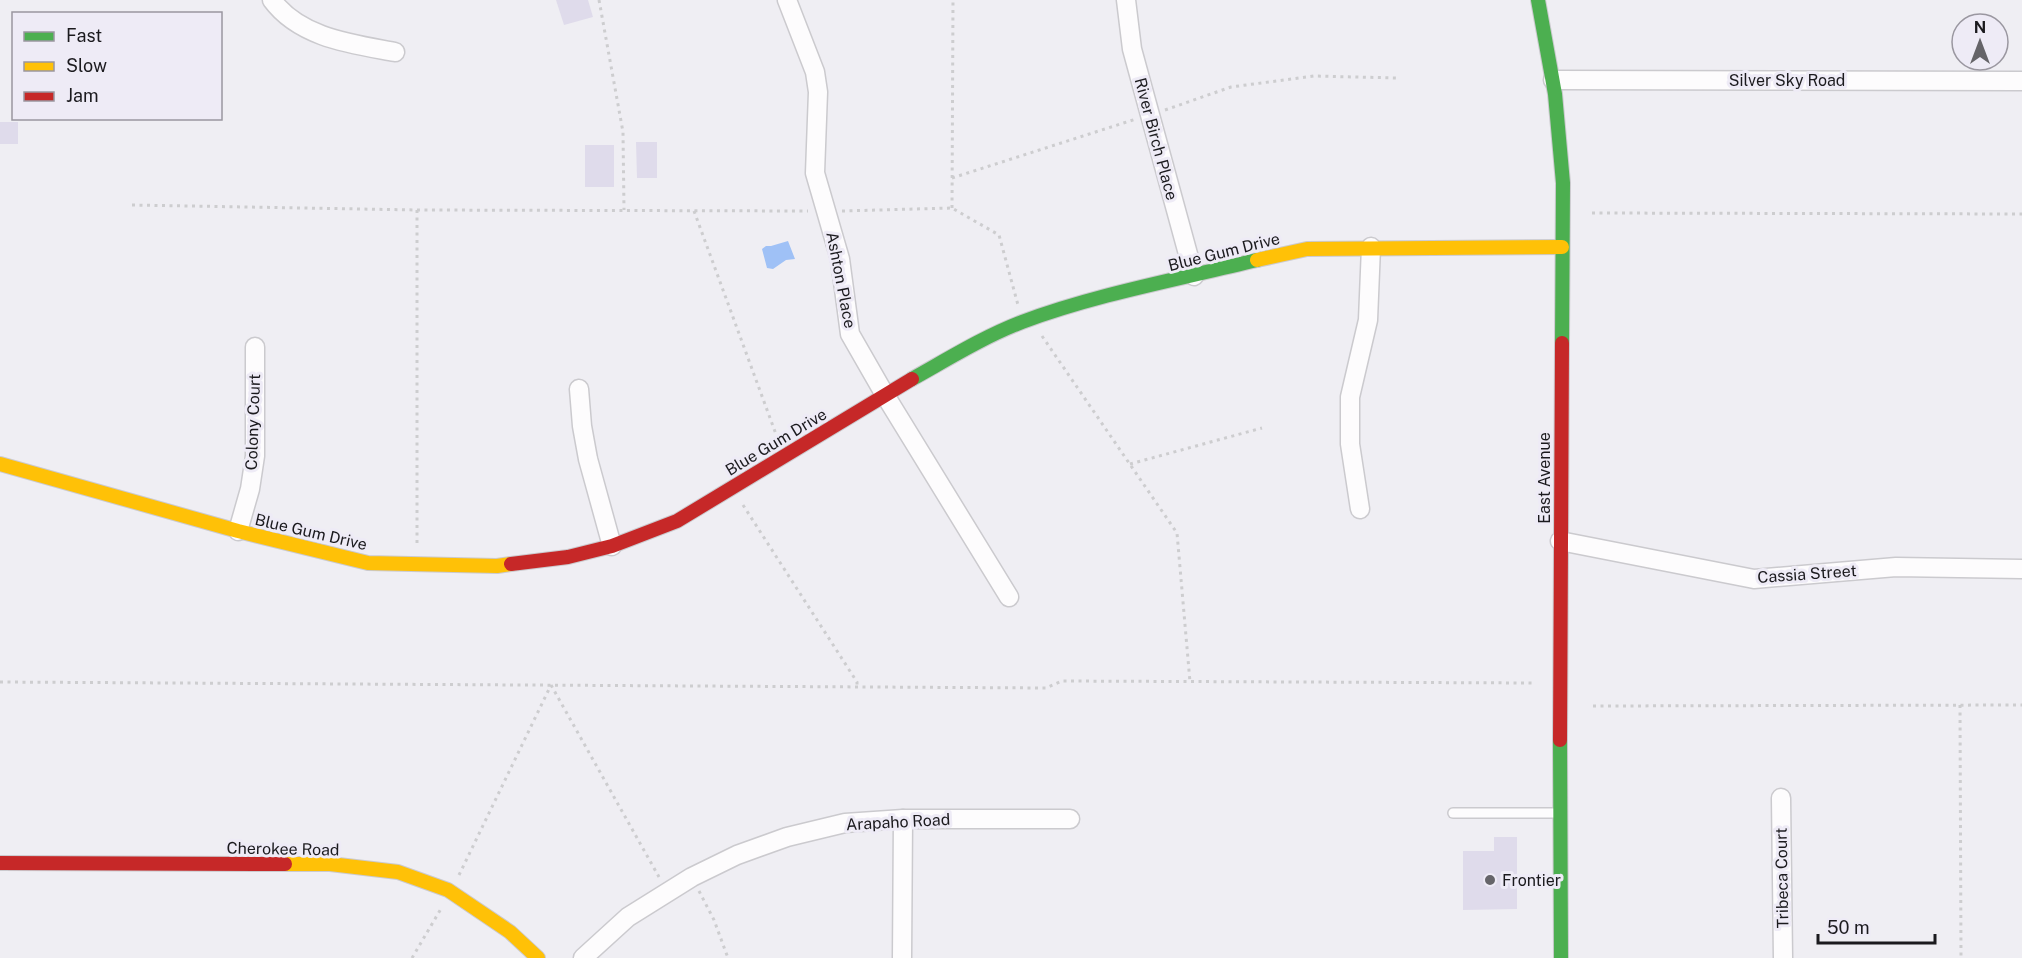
<svg xmlns="http://www.w3.org/2000/svg" width="2022" height="958" viewBox="0 0 2022 958" font-family="'Public Sans',sans-serif">
<rect width="100%" height="100%" fill="#efeef3"/>
<path fill="#9fc1f6" d="M788 241 795 259 786 260 773 269 767 268 762 249 766 246H771Z"/>
<g fill="#dfdbeb">
<path d="M556 0H588L593 17 564 25Z"/>
<rect x="0" y="122" width="18" height="22"/>
<path d="M636 142H657V178H637Z"/>
<rect x="585" y="145" width="29" height="42"/>
<path d="M1494 837H1517V909L1463 910V851H1494Z"/>
</g>
<g fill="none" stroke-linecap="round" stroke-linejoin="round">
<defs>
<path id="lane" d="M1453 813H1558"/>
<g id="street">
<path d="M272 0C300 38 352 44 395 52"/>
<path d="M787 0 815 72 818 92 815 173 840 259 850 334 885 395 1009 597"/>
<path d="M1126 0 1132 49 1194 276"/>
<path d="M1553 80 2022 81"/>
<path d="M579 389 582 426 588 459 612 546"/>
<path d="M1360 509 1350 444V397L1368 320 1371 247"/>
<path d="M238 531 250 489 255 456V347"/>
<path d="M1560 541 1754 579 1896 567 2022 569"/>
<path d="M1781 798 1783 958"/>
<path d="M583 958 628 917 692 877 737 855 787 837 845 823 903 819H1070"/>
<path d="M902 958 903 819"/>
</g>
<g id="fast">
<path d="M1538 0 1555 94 1563 183 1562 343"/>
<path d="M912 379C948 359 983 337 1022 322 1097 294 1180 279 1257 260"/>
<path d="M1560 740 1561 958"/>
</g>
<g id="slow">
<path d="M1257 260 1307 249 1562 247"/>
<path d="M0 464 238 531 368 563 497 566 511 564"/>
<path d="M285 864H330L398 872 448 890 510 932 538 958"/>
</g>
<g id="jam">
<path d="M511 564 568 557 612 546 677 521 912 379"/>
<path d="M1560 740 1562 343"/>
<path d="M0 863 285 864"/>
</g>
</defs>
<use href="#lane" stroke="#cbcace" stroke-width="12"/>
<use href="#street" stroke="#cbcace" stroke-width="21"/>
<use href="#fast" stroke="#cbcace" stroke-width="16"/>
<use href="#slow" stroke="#cbcace" stroke-width="16"/>
<use href="#jam" stroke="#cbcace" stroke-width="16"/>
<g stroke="#cdcdcf" stroke-width="3" stroke-dasharray="3 4.5" stroke-linecap="butt">
<path d="M599 0 623 132 624 210"/>
<path d="M1165 110 1231 87 1314 76 1398 78"/>
<path d="M952 178 1136 119"/>
<path d="M132 205 417 210 808 211"/>
<path d="M952 208 953 0"/>
<path d="M417 210V544"/>
<path d="M694 211 777 437"/>
<path d="M842 211 952 208 999 235 1018 305"/>
<path d="M1592 213 2022 214"/>
<path d="M1042 336 1177 533 1190 682"/>
<path d="M1130 464 1262 428"/>
<path d="M743 505 857 682V687"/>
<path d="M0 682 1046 688 1062 681 1534 683"/>
<path d="M551 685 659 877"/>
<path d="M1960 705 1961 958"/>
<path d="M1593 706 2022 705"/>
<path d="M459 875 551 685"/>
<path d="M699 891 714 920 728 958"/>
<path d="M412 958 442 907"/>
</g>
<use href="#lane" stroke="#fdfcfd" stroke-width="9"/>
<use href="#street" stroke="#fdfcfd" stroke-width="18"/>
<use href="#fast" stroke="#4caf50" stroke-width="14"/>
<use href="#slow" stroke="#ffc107" stroke-width="14"/>
<use href="#jam" stroke="#c62828" stroke-width="14"/>
</g>
<circle fill="#656469" stroke="#eeebf6" stroke-width="2" cx="1490" cy="880" r="6"/>
<g text-anchor="middle" dominant-baseline="central" stroke-width="6" stroke-linejoin="round" paint-order="stroke">
<g font-size="16" fill="#1b1a1e" stroke="#eeebf6">
<text x="1787" y="80">Silver Sky Road</text>
<text transform="translate(1156 139) rotate(75)">River Birch Place</text>
<text transform="translate(1224 252) rotate(-14)">Blue Gum Drive</text>
<text transform="translate(841 280) rotate(79)">Ashton Place</text>
<text transform="translate(253 422) rotate(-88)">Colony Court</text>
<text transform="translate(776 442) rotate(-31)">Blue Gum Drive</text>
<text transform="translate(1544 478) rotate(-90)">East Avenue</text>
<text transform="translate(311 532) rotate(13)">Blue Gum Drive</text>
<text transform="translate(1807 574) rotate(-4)">Cassia Street</text>
<text transform="translate(898 822) rotate(-3)">Arapaho Road</text>
<text transform="translate(283 849) rotate(1)">Cherokee Road</text>
<text transform="translate(1782 878) rotate(-91)">Tribeca Court</text>
</g>
<g font-size="16" fill="#1b1a1e" stroke="#eeebf6" text-anchor="start">
<text x="1502" y="880">Frontier</text>
</g>
</g>
<rect x="12" y="12" width="210" height="108" fill="#eeebf6" stroke="#9a97a0" stroke-width="1.5"/>
<rect x="24" y="32" width="30" height="9" fill="#4caf50" stroke="#9a97a0" stroke-width="1.5"/>
<text x="66" y="42" font-size="18" fill="#1b1a1e">Fast</text>
<rect x="24" y="62" width="30" height="9" fill="#ffc107" stroke="#9a97a0" stroke-width="1.5"/>
<text x="66" y="72" font-size="18" fill="#1b1a1e">Slow</text>
<rect x="24" y="92" width="30" height="9" fill="#c62828" stroke="#9a97a0" stroke-width="1.5"/>
<text x="66" y="102" font-size="18" fill="#1b1a1e">Jam</text>
<g transform="translate(1980 42)"><circle r="28" fill="#eeebf6" stroke="#9a97a0" stroke-width="1.5"/>
<path d="M0-4.5L10 22L0 15L-10 22Z" fill="#656469"/>
<text y="-9" font-size="16" font-weight="bold" text-anchor="middle" fill="#1b1a1e">N</text>
</g>
<path d="M1818 934v9h117v-9" fill="none" stroke="#1b1a1e" stroke-width="3"/>
<text x="1827" y="934" font-size="18" fill="#1b1a1e" stroke="#eeebf6" stroke-width="4.5" paint-order="stroke">50 m</text>
</svg>
